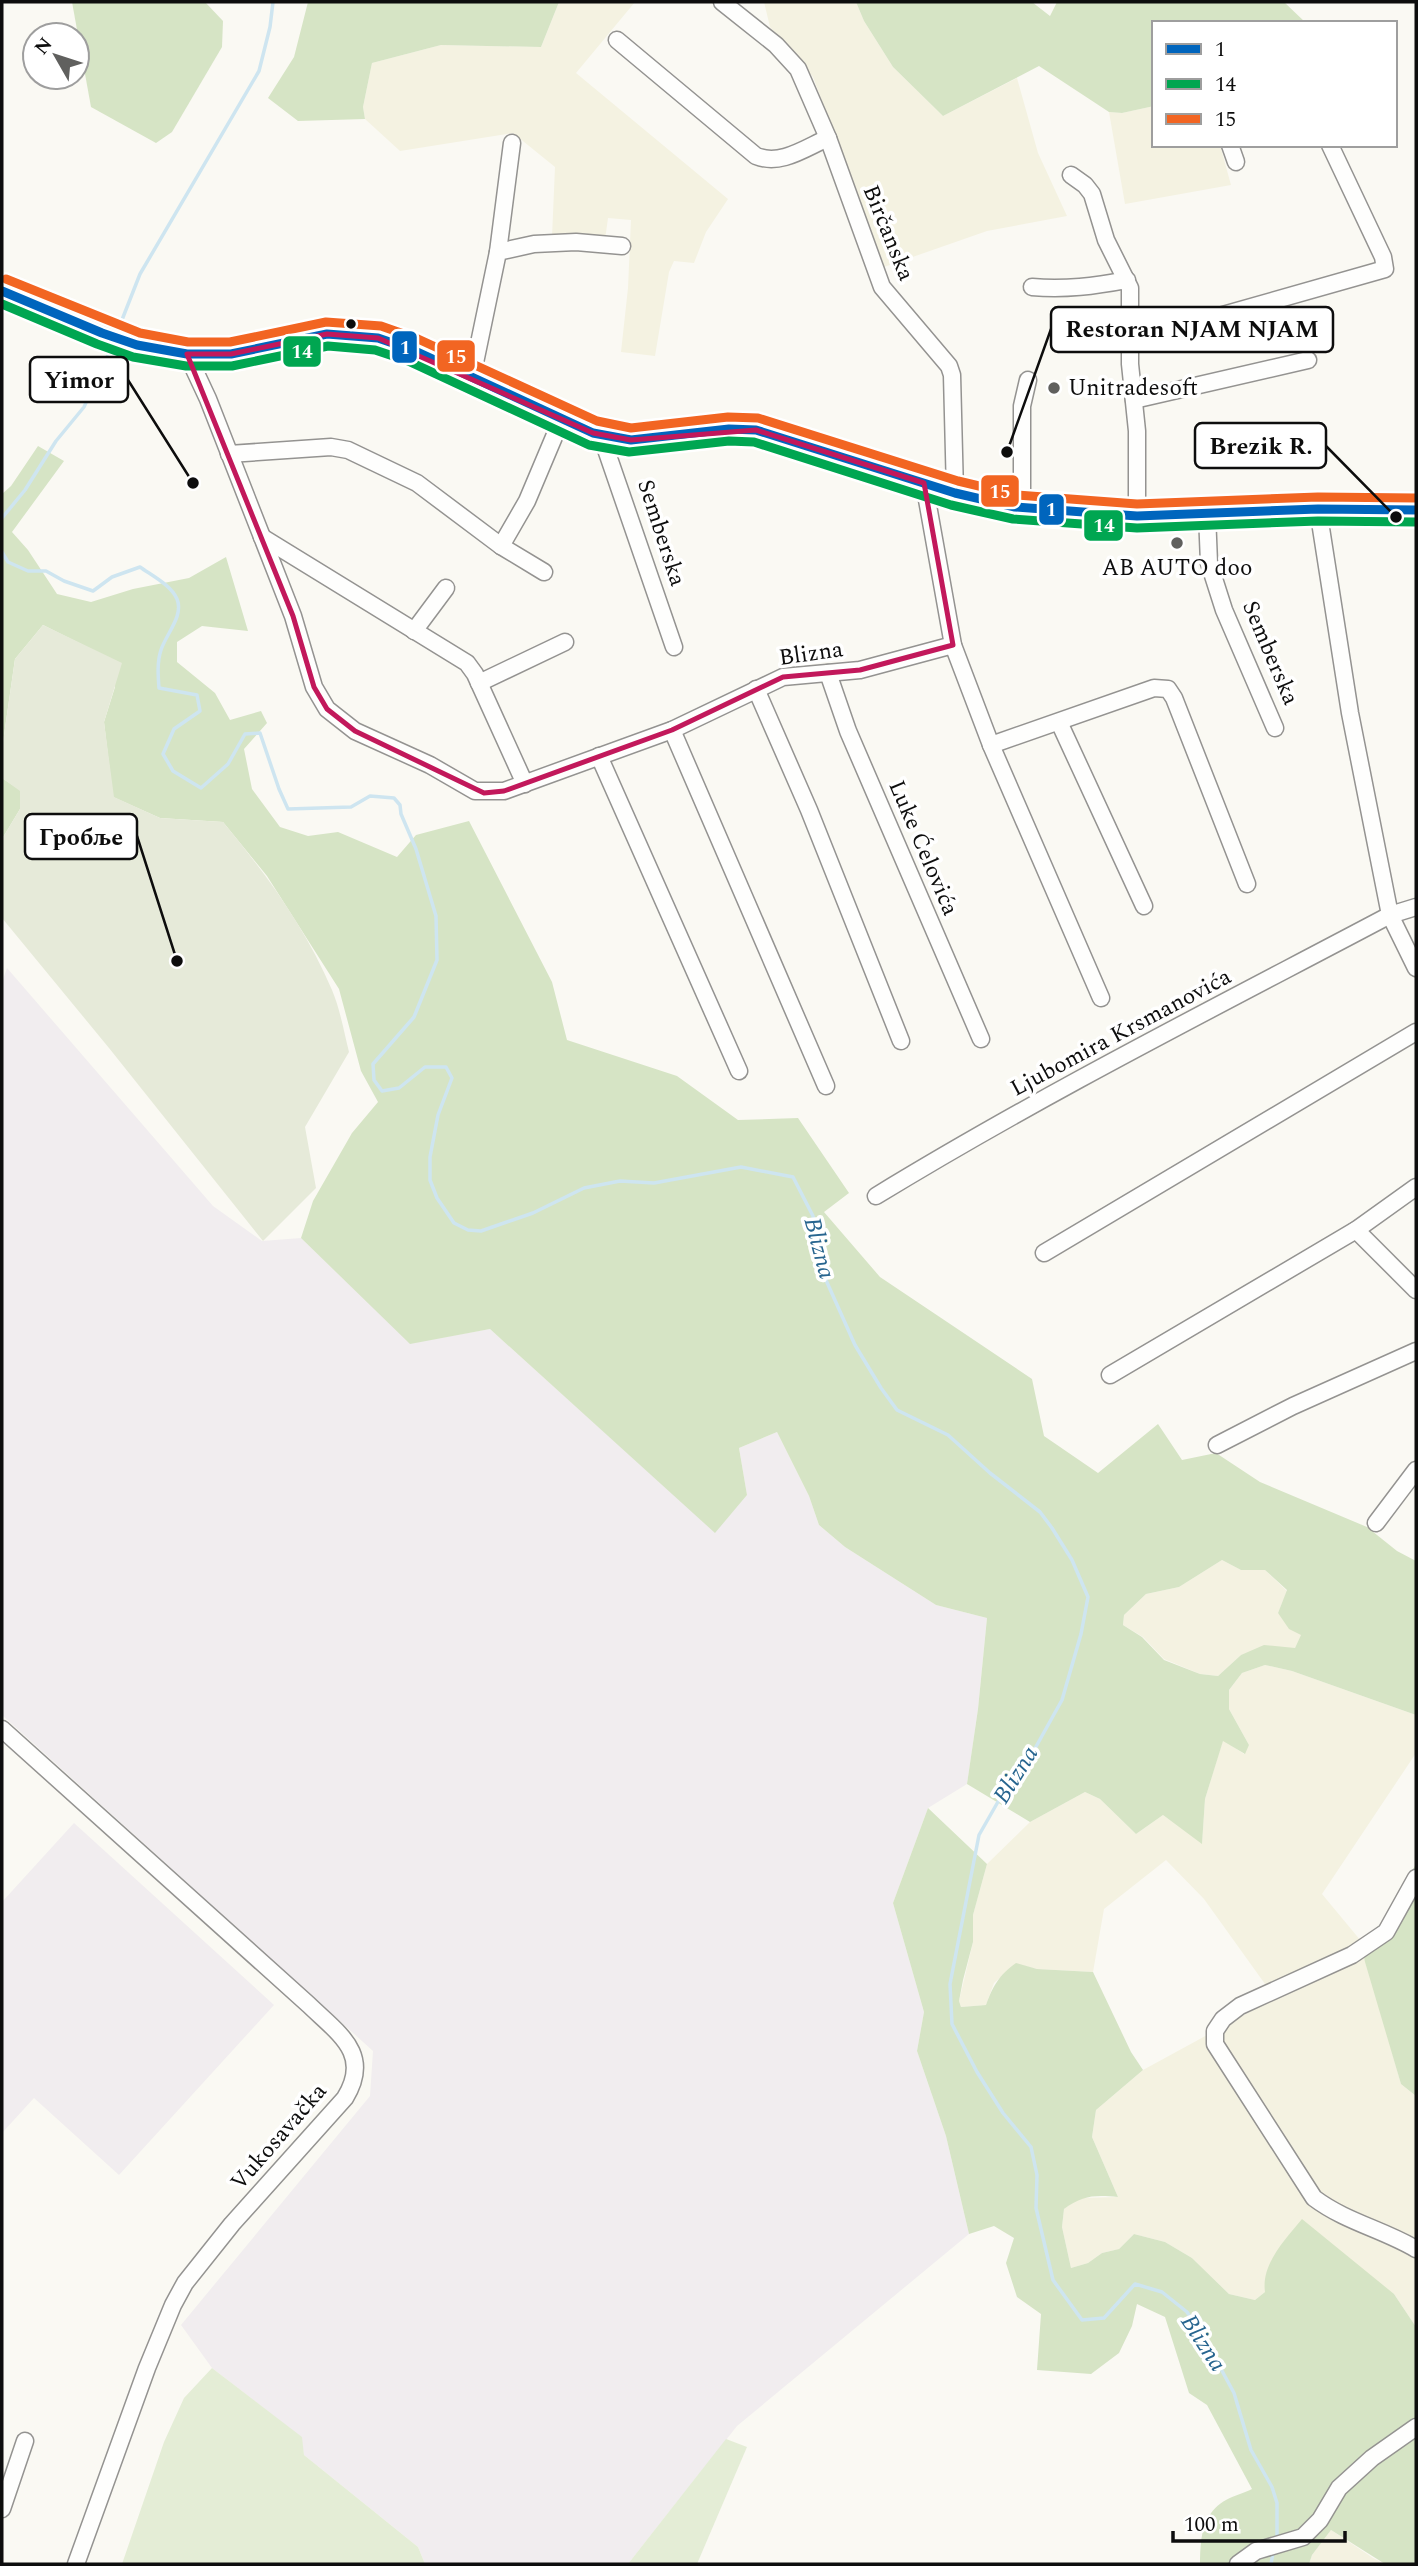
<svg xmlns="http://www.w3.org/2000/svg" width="1418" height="2566" viewBox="0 0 1418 2566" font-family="Spectral,serif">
<rect width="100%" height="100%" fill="#faf9f3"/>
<g fill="#f1edef">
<path d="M7 968 213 1206 262 1241 301 1238 410 1343 490 1329 715 1532 747 1495 739 1448 777 1432 809 1496 819 1525 845 1547 936 1605 987 1618 978 1709 967 1784 928 1808 893 1903 924 2012 917 2051 946 2136 969 2234 737 2426 628 2564H425L418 2547 304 2455 301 2437 212 2368 181 2325 370 2096 373 2051 2 1715V982Z"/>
<path d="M74 1823 274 2005 119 2175 34 2098 2 2133V1902Z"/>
</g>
<g fill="#f4f2e1">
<path d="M559 2H635L576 73 728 199 706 232 694 263 674 261 669 272 655 356 621 352 628 288 631 220 608 218 605 240 552 237 555 167 513 133 400 151 365 119 363 107 372 63 441 45 541 47Z"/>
<path d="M764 2H856L864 21 893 67 943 116 1017 78 1038 153 1067 216 987 231 884 267 813 77 770 27Z"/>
<path d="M1154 106V145H1220L1231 185 1125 204 1109 112 1122 113Z"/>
<path d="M1222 1560 1241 1570H1265L1287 1591 1278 1613 1302 1634 1295 1648 1241 1655 1218 1676 1200 1674 1164 1659 1143 1637 1123 1625 1124 1615 1146 1594 1179 1587Z"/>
<path d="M1265 1665 1292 1671 1416 1715V1753L1322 1894 1361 1941 1401 2084 1416 2096V2327L1394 2294 1265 2292 1255 2300 1229 2294 1192 2258 1165 2242 1134 2234 1119 2249 1102 2253 1088 2263 1071 2268 1062 2227 1064 2209 1079 2198 1118 2197 1092 2137 1096 2110 1143 2070 1275 1998 1204 1899 1166 1860 1104 1909 1093 1972 1037 1969 1016 1964 994 1983 986 2005 961 2007 959 2001 973 1942V1915L987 1864 1030 1822 1085 1792 1100 1799 1136 1834 1163 1815 1202 1843 1205 1799 1223 1740 1244 1754 1249 1745 1229 1709V1690L1242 1673Z"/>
<path d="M1331 2530 1373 2558 1385 2564H1309L1312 2555Z"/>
</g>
<g fill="#e4edd6">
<path d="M212 2368 302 2437 304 2455 418 2547 425 2564H122L164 2442 184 2398Z"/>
<path d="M726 2439 747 2447 697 2564H628Z"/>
</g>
<g fill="#d6e4c5" fill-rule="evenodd">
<path d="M72 2H205L223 21 222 47 172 132 156 143 91 107Z"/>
<path d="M308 2H559L541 47 441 45 372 63 363 107 365 119 298 121 268 98 294 57Z"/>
<path d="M856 2H1032L1050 16 1057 2H1284L1306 23H1154V106L1122 113 1109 112 1039 66 943 116 893 67 864 21Z"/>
<path d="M38 446 64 461 12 532 28 550 57 594 91 602 133 589 189 578 226 557 248 631 202 626 177 642V662L215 693 230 720 261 711 267 723 244 749 252 789 280 827 308 836 338 832 397 857 416 835 469 821 552 982 567 1040 677 1076 738 1120 798 1118 849 1193 824 1212 880 1277 1032 1379 1044 1436 1098 1473 1158 1424 1182 1460 1216 1453 1260 1482 1367 1527 1397 1551 1416 1561V1715L1292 1671 1265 1665 1242 1673 1229 1690V1709L1249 1745 1245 1754 1223 1741 1205 1799 1202 1844 1163 1815 1136 1834 1100 1799 1085 1792 1030 1822 967 1784 978 1709 987 1618 936 1605 845 1547 819 1525 809 1496 777 1432 739 1448 747 1495 715 1533 490 1329 410 1344 301 1238 313 1201 352 1133 378 1102 361 1071 339 989 267 876 223 822 160 818 113 797 104 722 115 687 87 647 43 625 15 659 2 749V494L11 486ZM1222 1560 1241 1570H1265L1287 1590 1278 1613 1289 1629 1301 1635 1295 1648 1264 1645 1241 1655 1218 1676 1200 1674 1164 1660 1142 1637 1123 1625 1124 1615 1146 1594 1179 1587Z"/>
<path d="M2 778 20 790V809L2 839Z"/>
<path d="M928 1808 987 1864 973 1915V1942L963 1980 959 2001 961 2007 986 2005C993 1986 999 1975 1016 1963L1037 1969 1093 1972 1131 2052 1143 2070 1096 2110 1092 2137 1118 2197C1095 2195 1083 2195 1064 2209L1062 2227 1071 2268 1088 2263 1102 2253 1119 2249 1134 2234 1165 2242 1192 2258 1229 2294 1255 2300 1265 2292C1261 2264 1285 2240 1302 2219L1394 2294 1416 2327V2564H1385L1331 2530 1312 2555 1309 2564H1200C1200 2540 1202 2513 1226 2500 1235 2495 1244 2493 1252 2489L1207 2405 1189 2393 1165 2317 1137 2304 1132 2326 1119 2353 1091 2374 1037 2370 1041 2314 1017 2297 1006 2263 1014 2238 994 2226 969 2234 946 2136 917 2051 924 2012 893 1903Z"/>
<path d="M1416 1864V2096L1401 2084 1365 1962 1361 1941 1384 1921Z"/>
</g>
<path fill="#e6ead9" d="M43 625 122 663 104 722 114 797 160 818 223 822C266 874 305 927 332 990 340 1009 344 1032 349 1052L305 1127 316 1188 263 1241 109 1048 2 918V839L20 809V791L2 778V749L15 659Z"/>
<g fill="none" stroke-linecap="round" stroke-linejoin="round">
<g stroke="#cee5f0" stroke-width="3.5">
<path d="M118 330 140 274 259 71 270 27 273 2"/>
<path d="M2 518 25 490 56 441 84 407 113 344"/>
<path d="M2 552 8 562 28 571H46L64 581 93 591 112 577 140 567C151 575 171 585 177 599 184 616 166 634 161 650 157 662 158 675 159 688L197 695 200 711 174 729 163 754 173 771 201 788 228 764 245 734 260 733 279 789 288 809 351 807 370 796 394 798 400 805 401 814 416 849 436 916 437 960 414 1017 373 1064 374 1080 382 1091 399 1088 425 1067H446L452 1078 438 1115 430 1157V1180L437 1198 454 1223 468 1230 481 1231 533 1213 584 1188 620 1181 654 1183 741 1167 793 1177 813 1216 817 1260 855 1345 881 1388 897 1410 948 1435 990 1473 1040 1512 1052 1528 1072 1560 1088 1597 1081 1634 1062 1700 1033 1752 1007 1786 979 1835 950 1984 952 2024 977 2072 1003 2113 1031 2147 1037 2175 1036 2208 1053 2280 1082 2320 1104 2318 1135 2284 1162 2292 1187 2312 1208 2345 1234 2393 1251 2450 1272 2487 1277 2503V2539"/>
<path d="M1271 2564 1273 2553"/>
</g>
<defs>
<g id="minor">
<path d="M722 2 776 45 798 69 828 138 882 287 949 366 952 375 955 493"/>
<path d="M617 40 756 156C781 166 805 148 828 138"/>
<path d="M1230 145 1236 162"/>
<path d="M1071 175 1085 185 1092 194 1106 240 1130 288V364L1137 431V516"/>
<path d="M498 252 512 143"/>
<path d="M1032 287C1065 290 1095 286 1127 280"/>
<path d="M1131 341 1385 269 1383 257 1330 145"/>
<path d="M187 354 208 399 293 616 314 687 327 709 355 731 430 765 475 791H504L672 730 783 677 860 670 953 645"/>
<path d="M472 377 498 252 534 244 576 242 622 246"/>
<path d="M1134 400 1308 360"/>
<path d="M601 435 674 647"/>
<path d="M229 454 331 447 348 450 417 483 501 546 544 572"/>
<path d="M924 483 953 645 991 745 1101 998"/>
<path d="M1022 508V406L1028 380"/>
<path d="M1318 509 1350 713 1390 915 1416 968"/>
<path d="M1207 514 1209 563 1224 610 1275 728"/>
<path d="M262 537 467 663 475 674 525 784"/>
<path d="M501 546 527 501 562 418"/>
<path d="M414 631 446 588"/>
<path d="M828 673 848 731 981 1039"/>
<path d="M479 683 565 642"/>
<path d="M756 689 809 810 901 1041"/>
<path d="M1059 722 1144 906"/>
<path d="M672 730 826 1086"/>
<path d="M991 745 1154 688 1168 689 1174 698 1247 884"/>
<path d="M599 756 739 1071"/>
<path d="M876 1196C1043 1094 1218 1006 1390 915L1416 907"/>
<path d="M1356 1230 1416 1290"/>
<path d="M1044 1253 1416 1032"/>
<path d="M1110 1375 1356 1230 1416 1187"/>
<path d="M1217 1445 1293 1406 1416 1351"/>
<path d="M1376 1523 1416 1470"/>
<path d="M2 1729 309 2005C339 2034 372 2054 345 2098L232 2224 185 2283 173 2305 147 2368 76 2564"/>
<path d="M1416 1878 1386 1932 1352 1955 1240 2006 1223 2019 1215 2031V2044L1314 2198C1346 2222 1382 2229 1416 2249"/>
<path d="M2 2509 25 2441"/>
<path d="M1238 2564 1256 2551 1303 2537 1320 2520 1339 2488 1372 2458 1416 2427"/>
</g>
<path id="major" d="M2 291 18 296 102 333 137 345 187 354H231L327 334 378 338 413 350 593 433 631 440 695 432 729 429 756 430 785 438 955 493 1015 507 1137 516 1318 509 1416 510"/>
</defs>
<use href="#minor" stroke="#949391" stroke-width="19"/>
<use href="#major" stroke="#81817e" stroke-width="23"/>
<use href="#minor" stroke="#fefefd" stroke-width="16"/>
<use href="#major" stroke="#e9e5db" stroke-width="19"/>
<defs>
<path id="bus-1" d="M2 291 102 333 137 345 187 354H231L327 334 378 338 413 350 593 433 631 440 729 429 756 430 955 493 1015 507 1137 516 1318 509 1416 510"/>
<path id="bus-2" d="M2 304 97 344 133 357 186 366H232L328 346 375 350 408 361 589 445 629 452 729 441 754 442 951 505 1013 519 1137 528 1318 521 1416 522"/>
<path id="bus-3" d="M6 279 140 333 188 342H230L326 322 381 326 418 339 597 421 631 428 728 417 758 418 958 481 1017 495 1137 504 1318 497 1416 498"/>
</defs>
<use href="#bus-1" stroke="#fff" stroke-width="14"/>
<use href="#bus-2" stroke="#fff" stroke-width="14"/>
<use href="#bus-3" stroke="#fff" stroke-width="14"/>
<use href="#bus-1" stroke="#0065bd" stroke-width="9"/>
<use href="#bus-2" stroke="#00a651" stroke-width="9"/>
<use href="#bus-3" stroke="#f26522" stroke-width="9"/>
</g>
<path fill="none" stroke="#c2185b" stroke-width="5" stroke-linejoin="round" d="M327 334 378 338 593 433 631 440 756 430 924 483 953 645 860 670 783 677 672 730 504 791 484 793 355 731 327 709 314 687 293 616 187 354H231Z"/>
<circle fill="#0d0d0d" stroke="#fff" stroke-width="2.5" cx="351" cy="324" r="6"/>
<g fill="#60605e" stroke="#fff" stroke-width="2.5">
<circle cx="1054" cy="388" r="7"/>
<circle cx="1177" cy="543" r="7"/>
</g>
<g text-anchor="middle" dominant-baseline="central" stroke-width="7" stroke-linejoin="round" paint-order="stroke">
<g font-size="23" fill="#0d0d0d" stroke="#fff">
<text transform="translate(888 233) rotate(68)">Birčanska</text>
<text transform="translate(661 533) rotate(72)">Semberska</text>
<text transform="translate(1270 653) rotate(67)">Semberska</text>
<text transform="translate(811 654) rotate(-8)">Blizna</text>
<text transform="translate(923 848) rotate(67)">Luke Ćelovića</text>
<text transform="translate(1121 1033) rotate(-28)">Ljubomira Krsmanovića</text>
<text transform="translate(279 2137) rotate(-49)">Vukosavačka</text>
</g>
<g font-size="23" fill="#0d0d0d" stroke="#fff" text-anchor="start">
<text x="1068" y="388">Unitradesoft</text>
<text x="1177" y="568" text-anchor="middle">AB AUTO doo</text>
</g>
<g font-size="24" font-style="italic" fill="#27658f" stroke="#fff">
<text transform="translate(819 1248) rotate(75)">Blizna</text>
<text transform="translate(1016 1775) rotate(-58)">Blizna</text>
<text transform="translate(1203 2343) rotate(57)">Blizna</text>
</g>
</g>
<path fill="none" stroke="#0d0d0d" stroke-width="2.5" d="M1007 452L1051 329M193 483L128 380M1396 517L1326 446M177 961L137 836"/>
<g fill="#0d0d0d" stroke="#fff" stroke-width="2.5">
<circle cx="1007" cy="452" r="7"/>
<circle cx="193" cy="483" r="7"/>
<circle cx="1396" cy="517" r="7"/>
<circle cx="177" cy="961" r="7"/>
</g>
<g fill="#fff" stroke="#0d0d0d" stroke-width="2.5">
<rect x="1051" y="307" width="282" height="45" rx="7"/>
<rect x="30" y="357" width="98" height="45" rx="7"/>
<rect x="1195" y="423" width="131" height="45" rx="7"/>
<rect x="25" y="814" width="112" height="45" rx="7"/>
</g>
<g font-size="24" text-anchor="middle" font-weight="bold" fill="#0d0d0d">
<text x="1192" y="337">Restoran NJAM NJAM</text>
<text x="79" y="388">Yimor</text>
<text x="1261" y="454">Brezik R.</text>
<text x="81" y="845">Гробље</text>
</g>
<g stroke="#fff" stroke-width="2.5">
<rect x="391" y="330" width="27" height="34" rx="7" fill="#0065bd"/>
<rect x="282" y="335" width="40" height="33" rx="7" fill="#00a651"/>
<rect x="436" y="339" width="40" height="34" rx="7" fill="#f26522"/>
<rect x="980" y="474" width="40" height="34" rx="7" fill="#f26522"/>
<rect x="1038" y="493" width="27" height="33" rx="7" fill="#0065bd"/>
<rect x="1083" y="509" width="41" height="33" rx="7" fill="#00a651"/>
</g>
<g font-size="19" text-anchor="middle" font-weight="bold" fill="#fff">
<text x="405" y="354">1</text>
<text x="302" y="358">14</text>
<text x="456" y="363">15</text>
<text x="1000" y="498">15</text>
<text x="1051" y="516">1</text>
<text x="1104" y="532">14</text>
</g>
<rect width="1418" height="2566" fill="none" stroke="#0d0d0d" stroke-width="7"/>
<rect x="1152" y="21" width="245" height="126" fill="#ffffff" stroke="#9e9e9e" stroke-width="2"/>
<rect x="1166" y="44" width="35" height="10" fill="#0065bd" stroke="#9e9e9e" stroke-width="2"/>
<text x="1215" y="56" font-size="21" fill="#0d0d0d">1</text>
<rect x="1166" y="79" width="35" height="10" fill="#00a651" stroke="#9e9e9e" stroke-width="2"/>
<text x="1215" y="91" font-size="21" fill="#0d0d0d">14</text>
<rect x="1166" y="114" width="35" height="10" fill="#f26522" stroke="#9e9e9e" stroke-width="2"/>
<text x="1215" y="126" font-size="21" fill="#0d0d0d">15</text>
<g transform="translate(56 56) rotate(309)"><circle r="33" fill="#ffffff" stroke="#9e9e9e" stroke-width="2"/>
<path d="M0-5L12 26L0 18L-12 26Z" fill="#60605e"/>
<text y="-10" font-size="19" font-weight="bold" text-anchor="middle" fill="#0d0d0d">N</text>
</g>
<path d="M1173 2531v10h172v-10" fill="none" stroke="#0d0d0d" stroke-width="3.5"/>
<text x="1184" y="2531" font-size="21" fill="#0d0d0d" stroke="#ffffff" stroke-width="5" paint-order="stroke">100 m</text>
</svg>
